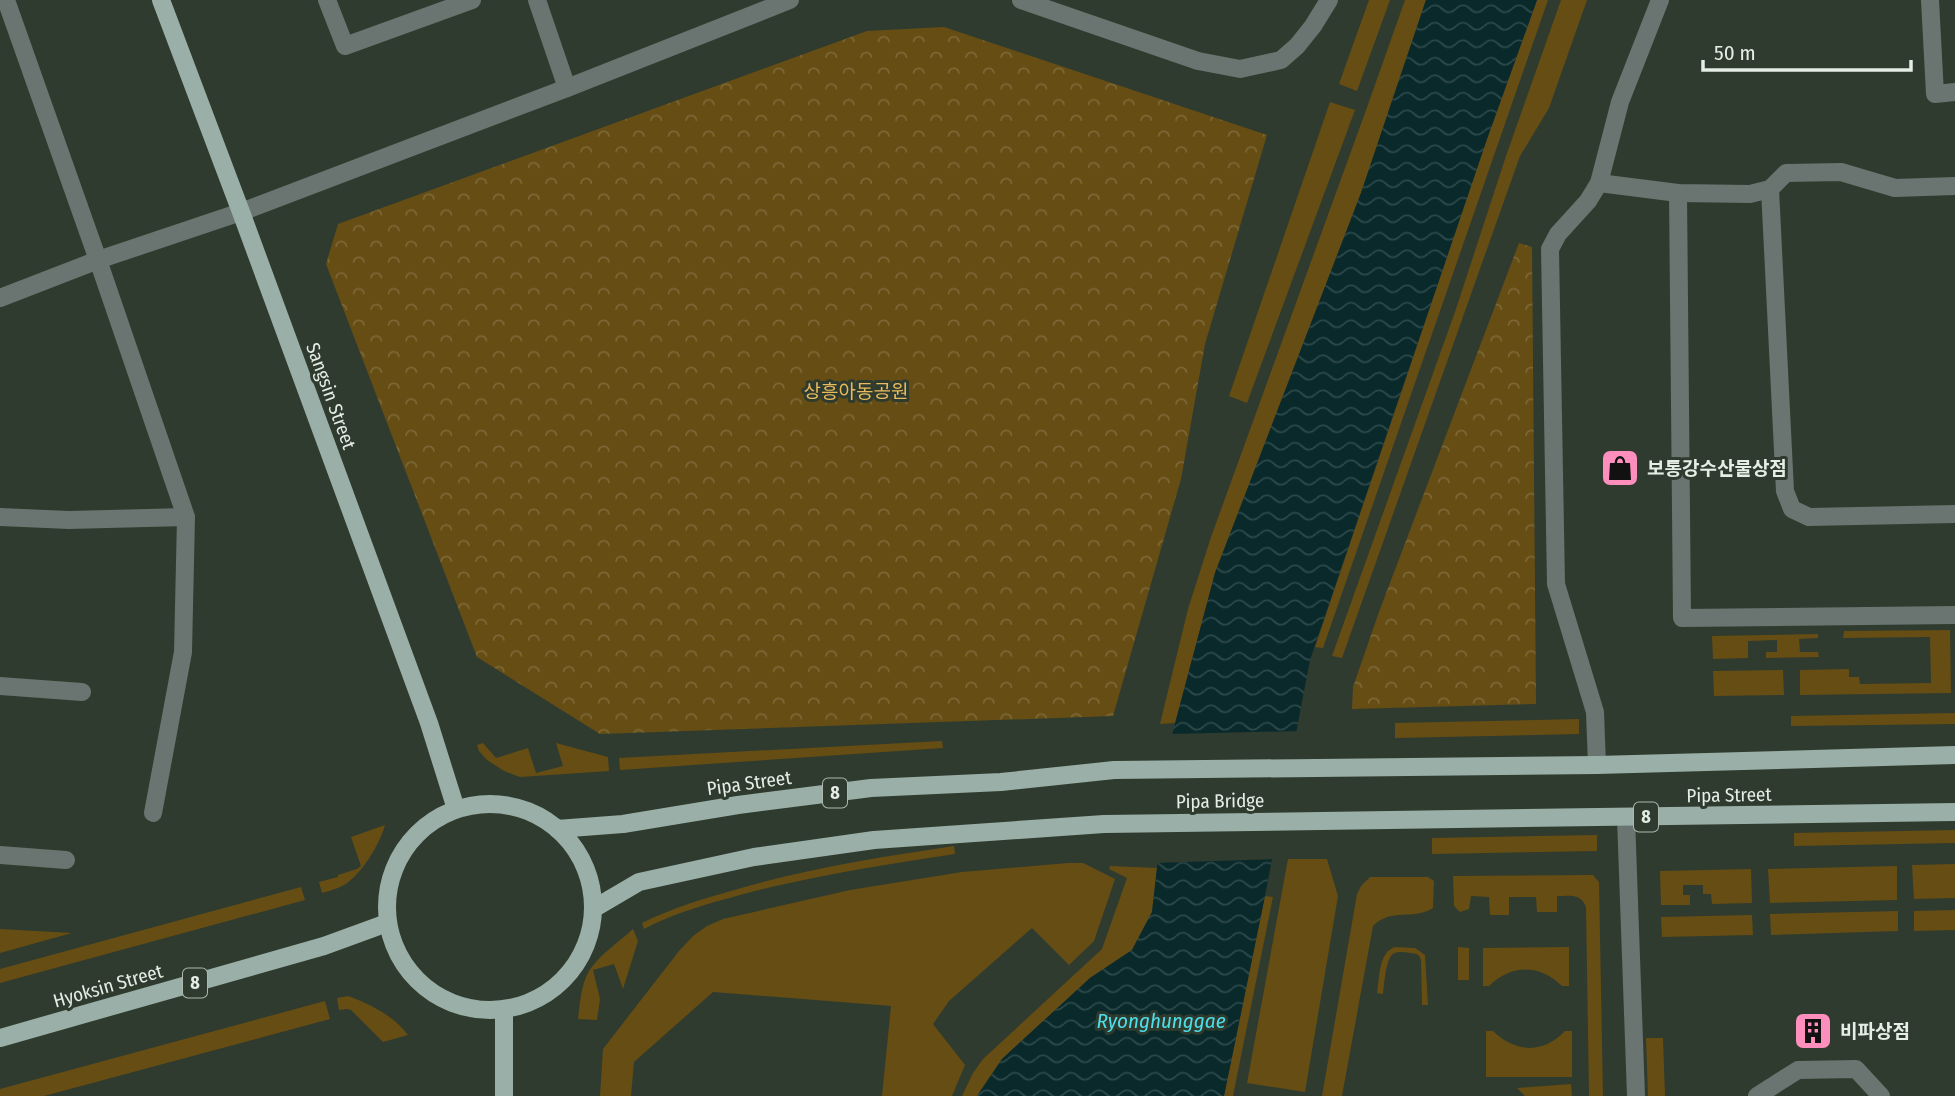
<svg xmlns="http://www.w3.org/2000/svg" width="1955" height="1096" viewBox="0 0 1955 1096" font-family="'Fira Sans Condensed','Noto Sans KR',sans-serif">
<defs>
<pattern id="park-crowns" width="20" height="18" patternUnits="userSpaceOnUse" patternTransform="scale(1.75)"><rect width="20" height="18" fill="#664d14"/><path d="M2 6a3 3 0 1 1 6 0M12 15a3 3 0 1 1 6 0" fill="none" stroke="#7c6736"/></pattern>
<pattern id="water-waves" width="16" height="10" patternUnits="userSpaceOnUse" patternTransform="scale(1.75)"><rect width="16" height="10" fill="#09292b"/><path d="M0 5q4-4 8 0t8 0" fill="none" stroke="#2d484a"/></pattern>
</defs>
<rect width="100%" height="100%" fill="#2f3b2e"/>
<g fill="#664d14">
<path d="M1369 0H1390L1357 91 1339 84Z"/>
<path d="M1405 0H1426L1361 193 1215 573 1175 723 1160 724 1188 609 1211 537 1365 113Z"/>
<path d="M1537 0H1548L1323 648 1315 647 1487 139Z"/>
<path d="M1561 0H1587L1549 108 1520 156 1342 658 1332 656 1456 309 1506 156Z"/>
<path d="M1330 102 1355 110 1247 403 1229 396Z"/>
<path d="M1950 630 1951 693 1800 695V670L1849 669V677H1859L1860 684 1931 683 1930 637 1843 638 1844 631Z"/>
<path d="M1818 634V638L1799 639 1800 652H1818L1819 657 1766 658V652H1777V640L1748 641V658L1713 659 1712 636Z"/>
<path d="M1783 670 1784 695 1714 696 1713 671Z"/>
<path d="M1955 713V724L1791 726V716Z"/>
<path d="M1579 719V734L1395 738V723Z"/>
<path d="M942 741 943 748 620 770 619 758Z"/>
<path d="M483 743 496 758 528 748 536 773 563 766 556 743 608 757 609 771 520 777 504 771 487 760 479 751 477 745Z"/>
<path d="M385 825C380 844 361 875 344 885 337 889 329 891 322 893L319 882 338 877V875L357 869 361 866 351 837Z"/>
<path d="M1955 830V843L1794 846V833Z"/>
<path d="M1597 835V851L1432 854V838Z"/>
<path d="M954 846 955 854C882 865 811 876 740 895 707 904 674 913 644 929L642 923C672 908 705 898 738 889 809 868 881 857 954 846Z"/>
<path d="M1288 859H1327L1338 896 1305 1092 1247 1083Z"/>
<path d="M1068 863H1083L1115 879 1094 941 1069 965 1032 928 949 1001 933 1024 965 1065 952 1096H882L891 1006 713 992 634 1062 631 1096H600L603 1049 679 951 693 936 707 926 723 919 850 890 962 872Z"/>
<path d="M1955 864V898L1914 899 1912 865Z"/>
<path d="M1110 866 1157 868 1152 912 1132 950 1090 978 1002 1059 977 1096H962L973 1073 983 1059 1102 949 1127 878 1109 869Z"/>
<path d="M1897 866V900L1770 903 1768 869Z"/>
<path d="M1751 869 1752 903 1712 904 1711 894H1703V885H1683V895H1690V905H1661L1660 871Z"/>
<path d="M1593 875 1599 882 1603 1096H1589L1586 907C1581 893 1570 896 1557 896V912H1537L1536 897H1509V915H1490L1489 897 1471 896 1469 909 1460 912 1454 906 1453 876Z"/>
<path d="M1370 877H1428L1434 881 1433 908C1412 921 1392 907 1373 926L1342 1096H1322L1357 894 1361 886Z"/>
<path d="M301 887 305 900 0 983V969Z"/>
<path d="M1265 896 1273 897 1233 1096H1224Z"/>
<path d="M1955 910V930L1914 931V911Z"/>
<path d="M1898 911V931L1771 935 1770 914Z"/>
<path d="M1752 915 1753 935 1662 937 1661 917Z"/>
<path d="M0 929 72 933 0 953Z"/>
<path d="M633 929 638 941 623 989 614 964 593 970 600 999 597 1020 578 1019C580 1003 581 985 589 971 599 955 619 942 633 929Z"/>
<path d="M1395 947 1415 948 1425 955 1428 1005H1422L1421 961 1420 957 1417 954C1410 953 1398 950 1393 954 1386 958 1384 986 1383 994L1377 993C1380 977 1378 953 1395 947Z"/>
<path d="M1458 947 1469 948V980H1458Z"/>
<path d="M1569 947V986H1562C1540 964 1511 964 1489 986H1483V948Z"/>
<path d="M348 996C370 1004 394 1016 408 1035L383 1042 351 1010 347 1009 339 1010 337 998Z"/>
<path d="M325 1001 330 1019 44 1096H0V1089Z"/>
<path d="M1486 1031H1493C1516 1053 1543 1054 1565 1031H1572V1077H1486Z"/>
<path d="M1646 1038H1663L1665 1096H1648Z"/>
<path d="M1571 1084 1572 1096H1525L1517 1088Z"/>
</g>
<g fill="url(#park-crowns)">
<path d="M944 27 1267 135 1205 344 1181 479 1113 716 600 734 477 657 326 264 338 224 867 31Z"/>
<path d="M1519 243 1532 247 1536 704 1352 709 1353 687 1379 612Z"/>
</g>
<path fill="url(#water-waves)" d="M1426 0H1537L1487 139 1310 660 1265 896 1224 1096H977L1002 1059 1090 978 1132 950 1152 912 1172 735 1215 573 1361 193Z"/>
<path fill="#2f3b2e" d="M1299 731 1276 859 1154 863 1169 734Z"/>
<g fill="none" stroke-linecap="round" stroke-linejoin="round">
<g stroke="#6a7470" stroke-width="18">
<path d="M6 0 98 260 186 517 183 652 153 813"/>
<path d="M327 0 345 46 472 0"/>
<path d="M537 0 567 88"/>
<path d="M1021 0 1198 61 1240 69 1281 60 1297 46 1313 26 1329 0"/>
<path d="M1930 0 1935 94 1955 92"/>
<path d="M1599 183 1678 193 1750 194 1770 189 1786 173 1841 172 1895 188 1955 186"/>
<path d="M1770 189 1785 491 1792 509 1809 517 1955 514"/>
<path d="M1678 193 1682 618 1955 615"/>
<path d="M0 298 98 260 241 212 567 88 790 0"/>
<path d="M0 517 69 520 186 517"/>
<path d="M0 686 82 692"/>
<path d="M1597 765 1595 712 1556 584 1550 249 1558 234 1588 201 1599 183 1620 102 1660 0"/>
<path d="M1626 818 1636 1096"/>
<path d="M0 855 66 860"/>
<path d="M1757 1096 1798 1070 1856 1069 1881 1096"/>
</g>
<g stroke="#9aafa7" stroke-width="18">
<path d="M161 0 241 212 429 723 456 809"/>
<circle cx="490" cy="907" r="103"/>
<path d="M557 829 623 824 738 805 871 788 1001 782 1114 770 1597 765 1955 755"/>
<path d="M593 909 639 882 754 857 874 840 1104 824 1955 812"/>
<path d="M504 1010V1096"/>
<path d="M0 1038 324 946 387 923"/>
</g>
</g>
<defs>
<symbol id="shop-square" viewBox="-11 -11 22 22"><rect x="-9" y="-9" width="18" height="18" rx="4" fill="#fe8ebc" stroke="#2f3b2e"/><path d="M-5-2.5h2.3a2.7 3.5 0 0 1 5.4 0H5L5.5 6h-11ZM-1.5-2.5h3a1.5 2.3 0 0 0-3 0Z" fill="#111"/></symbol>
<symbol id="building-square" viewBox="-11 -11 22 22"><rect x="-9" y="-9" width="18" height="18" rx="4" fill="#fe8ebc" stroke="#2f3b2e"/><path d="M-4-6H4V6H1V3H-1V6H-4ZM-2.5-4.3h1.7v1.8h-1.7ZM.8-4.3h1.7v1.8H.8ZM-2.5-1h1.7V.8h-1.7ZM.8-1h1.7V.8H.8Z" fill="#111"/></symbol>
</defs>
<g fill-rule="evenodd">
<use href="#shop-square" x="1598" y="446" width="44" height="44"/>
<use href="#building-square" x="1791" y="1009" width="44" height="44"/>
</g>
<g text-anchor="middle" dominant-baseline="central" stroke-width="6" stroke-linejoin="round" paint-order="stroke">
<g fill="#2f3b2e" stroke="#aeb8ad" stroke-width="2">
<rect x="823" y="778.5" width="24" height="29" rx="5"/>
<rect x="1634" y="802.5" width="24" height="29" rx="5"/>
<rect x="183" y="968.5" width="24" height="29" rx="5"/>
</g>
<g font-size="18" font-weight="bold" fill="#e5ede4">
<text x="835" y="793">8</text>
<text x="1646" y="817">8</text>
<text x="195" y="983">8</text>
</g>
<g font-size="19" fill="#e8bb5d" stroke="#2f3b2e">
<text x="856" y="391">상흥아동공원</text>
</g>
<g font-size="19" fill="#e5ede4" stroke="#2f3b2e">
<text transform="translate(331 396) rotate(70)">Sangsin Street</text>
<text transform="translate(749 783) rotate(-8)">Pipa Street</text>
<text transform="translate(1729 795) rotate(-1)">Pipa Street</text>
<text transform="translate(1220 801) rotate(-1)">Pipa Bridge</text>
<text transform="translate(108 986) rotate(-16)">Hyoksin Street</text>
</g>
<g font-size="19" font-weight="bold" fill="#e5ede4" stroke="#2f3b2e" text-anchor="start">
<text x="1647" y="468">보통강수산물상점</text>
<text x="1840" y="1031">비파상점</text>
</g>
<g font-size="21" font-style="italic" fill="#4cdfea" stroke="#2f3b2e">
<text x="1161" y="1021">Ryonghunggae</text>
</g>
</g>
<path d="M1703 60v10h208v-10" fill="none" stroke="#e5ede4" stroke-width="3.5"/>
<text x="1714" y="60" font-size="21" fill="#e5ede4" stroke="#2f3b2e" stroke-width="5" paint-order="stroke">50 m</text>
</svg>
